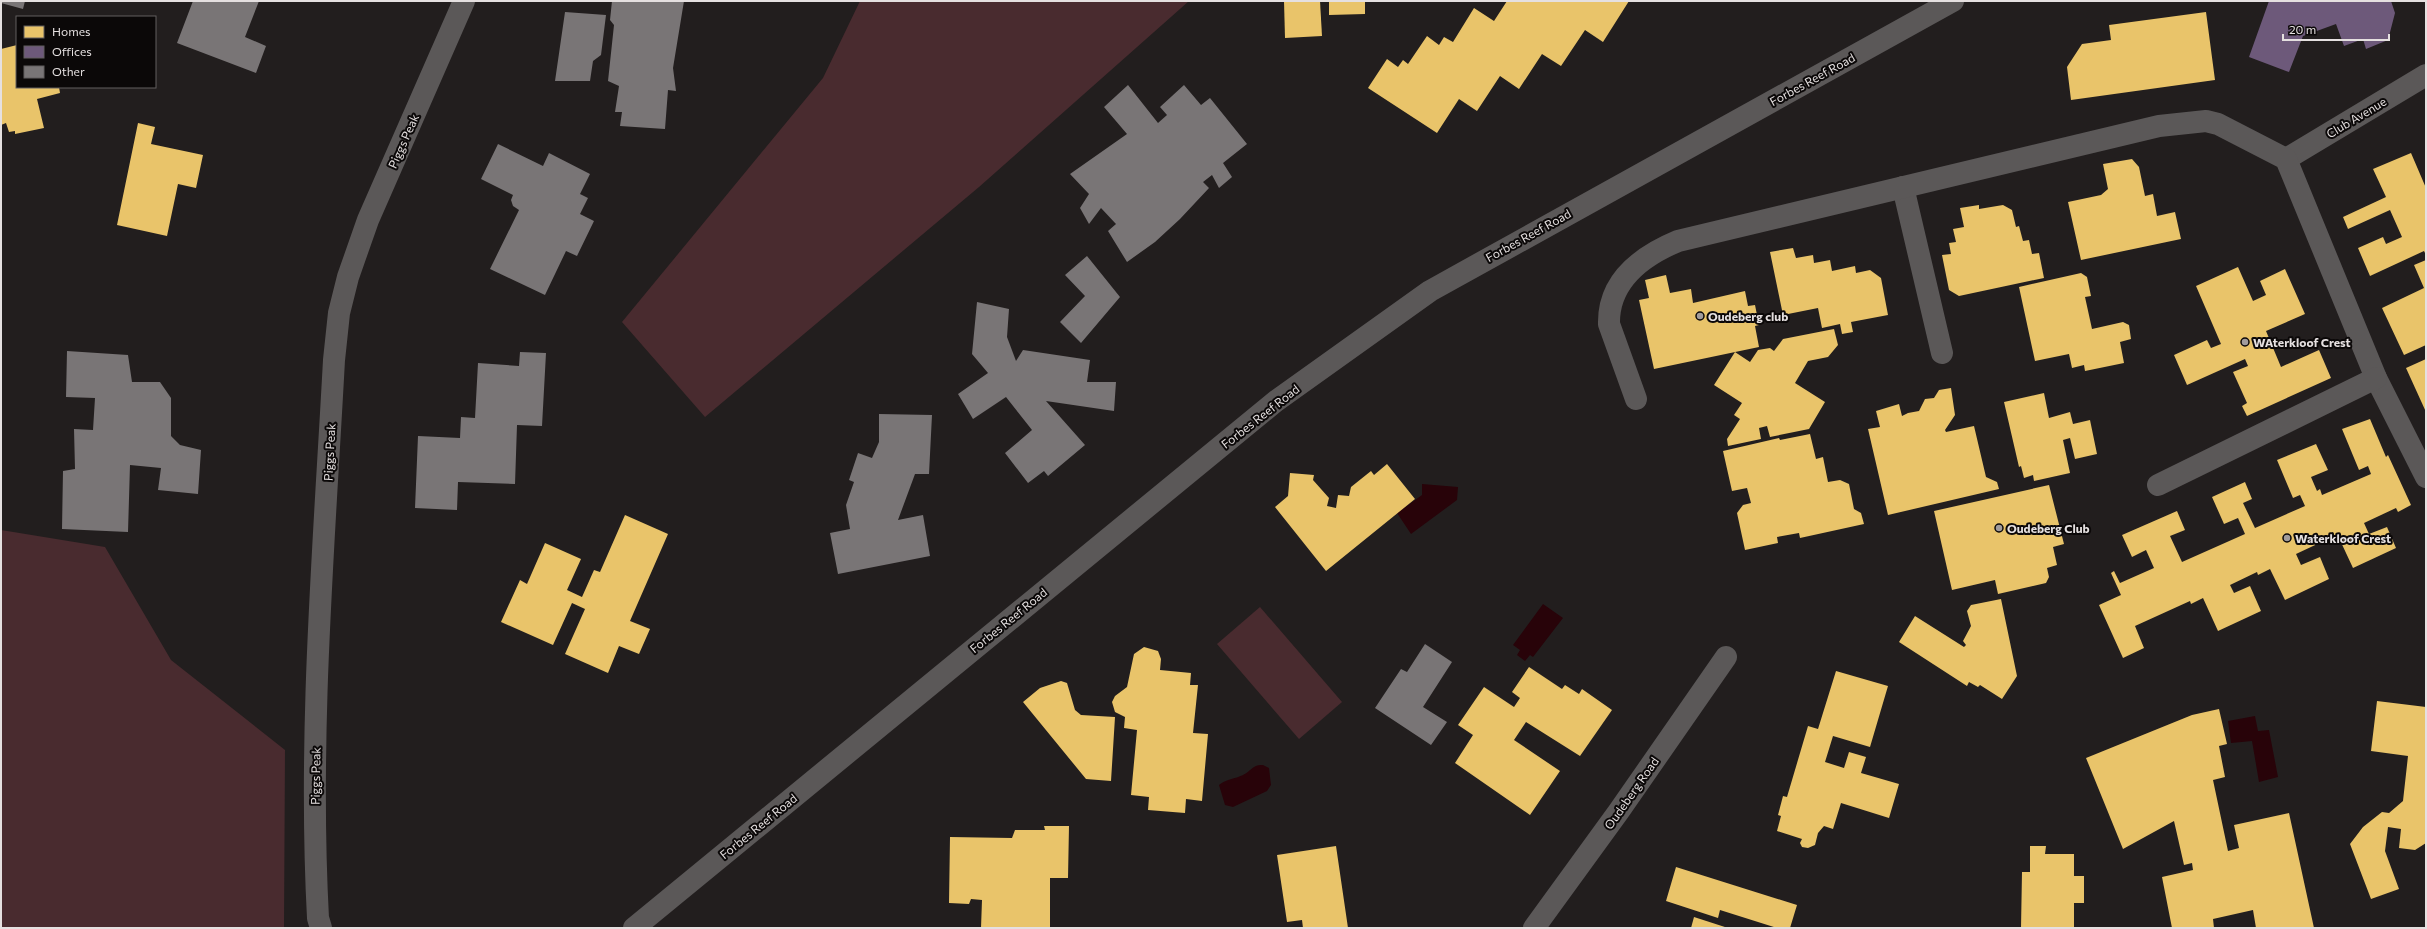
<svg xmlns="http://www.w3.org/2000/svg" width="2427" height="929" viewBox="0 0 2427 929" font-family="Commissioner,sans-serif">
<rect width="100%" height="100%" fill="#221e1e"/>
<g fill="#492b2f">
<path d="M860 1H1189L979 187 705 417 622 322 823 78Z"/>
<path d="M1 530 105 547 171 660 285 750 284 928H1Z"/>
<path d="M1260 607 1342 702 1299 739 1217 644Z"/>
</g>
<g fill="#280309">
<path d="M1422 484 1458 487 1457 500 1411 534 1397 513 1422 495Z"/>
<path d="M1543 604 1563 618 1533 657 1530 655 1525 661 1517 655 1520 650 1513 645Z"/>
<path d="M2255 716 2258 731 2269 730 2278 777 2259 782 2252 741 2231 743 2228 721Z"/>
<path d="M1263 765 1269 768 1271 785 1267 791 1233 807 1225 805 1219 785C1226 779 1235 779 1243 775 1251 771 1253 764 1263 765Z"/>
</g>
<g fill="#e9c46a">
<path d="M1284 1H1320L1322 36 1285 38Z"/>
<path d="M1329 1H1365V14L1329 15Z"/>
<path d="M1507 1H1629L1603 42 1585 30 1561 66 1542 54 1519 89 1500 76 1477 111 1459 99 1437 133 1368 88 1387 59 1398 67 1403 60 1408 64 1427 36 1439 45 1444 37 1453 42 1474 8 1494 21Z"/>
<path d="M2206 12 2215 80 2071 100 2067 67 2082 44 2111 40 2109 25Z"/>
<path d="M17 45V87H59L60 93 37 99 44 128 15 134V131L9 132 6 123 1 125V49Z"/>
<path d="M138 123 155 127 151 144 203 155 196 188 178 184 167 236 117 225Z"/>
<path d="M2411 153 2426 188V255L2424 251 2370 276 2358 248 2383 237 2386 244 2402 237 2390 210 2348 229 2343 217 2386 197 2373 169Z"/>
<path d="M2132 159 2139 167 2145 196 2153 194 2157 216 2175 212 2181 239 2081 260 2068 202 2101 195 2108 189 2103 164Z"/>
<path d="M1979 205V209L2003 205 2012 210 2016 227 2019 226 2023 241 2029 240 2032 254 2039 253 2044 278 1959 296 1949 290 1942 255 1951 254 1949 243 1956 242 1953 229 1964 227 1960 208Z"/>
<path d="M1793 248 1796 258 1813 255 1814 263 1830 260 1832 271 1855 266 1856 273 1870 270 1881 278 1888 315 1851 322 1853 332 1842 334 1840 324 1822 328 1818 308 1783 315 1770 252Z"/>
<path d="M2426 260V345L2404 355 2382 308 2424 288 2414 265Z"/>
<path d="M2238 267 2253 301 2266 295 2260 281 2285 269 2305 314 2266 331 2281 367 2319 350 2331 378 2247 416 2242 406 2247 403 2233 372 2248 366 2245 359 2187 385 2174 355 2207 340 2211 348 2221 344 2196 286Z"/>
<path d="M2081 273 2087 277 2091 296 2085 297 2092 329 2123 322 2129 325 2131 339 2120 342 2124 363 2085 371 2084 365 2072 368 2069 354 2035 361 2019 287Z"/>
<path d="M1666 275 1670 293 1691 289 1693 303 1745 291 1748 306 1755 305 1759 325 1755 326 1759 347 1654 369 1639 300 1649 298 1645 280Z"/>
<path d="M1834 329 1838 345 1828 357 1808 361 1795 383 1825 402 1809 429 1770 437 1767 426 1759 428 1761 439 1728 446 1727 439 1740 419 1734 415 1742 403 1714 385 1735 352 1750 362 1758 350 1770 348 1774 351 1783 339Z"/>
<path d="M2426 359V412L2406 368Z"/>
<path d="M1951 388 1955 415 1945 430 1946 432 1974 426 1986 477 1997 482 1999 489 1888 515 1868 429 1880 427 1876 411 1899 404 1902 416 1908 413 1919 411 1925 399 1934 398 1939 390Z"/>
<path d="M2044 393 2049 418 2070 412 2073 424 2090 420 2097 454 2075 459 2070 438 2063 440 2070 473 2034 481 2033 475 2024 478 2021 466 2019 467 2004 402Z"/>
<path d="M2370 419 2386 457 2388 455 2411 505 2398 512 2396 508 2364 523 2369 534 2387 527 2396 548 2353 568 2339 538 2329 542 2328 539 2296 554 2301 565 2320 557 2329 579 2285 600 2270 569 2258 575 2257 572 2230 585 2234 593 2250 586 2261 611 2218 631 2203 598 2191 604 2190 601 2135 626 2144 648 2123 658 2099 605 2121 595 2111 573 2114 571 2120 583 2154 568 2146 550 2132 557 2122 535 2177 511 2185 530 2170 536 2182 562 2245 534 2238 518 2224 524 2212 497 2245 482 2252 499 2243 503 2255 528 2305 506 2300 495 2293 498 2277 460 2316 444 2328 470 2311 477 2317 491 2320 489 2322 495 2371 474 2368 466 2359 470 2342 429Z"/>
<path d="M1810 434 1816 459 1823 457 1828 482 1840 480 1849 484 1854 509 1861 513 1864 524 1800 538 1799 533 1777 537 1778 543 1745 550 1737 513 1743 505 1751 503 1747 488 1732 491 1723 451 1779 438 1780 440Z"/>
<path d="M1387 464 1415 499 1326 571 1275 507 1288 496 1290 473 1314 475 1313 480 1329 498 1327 506 1336 508 1338 495 1349 496 1351 487 1371 471 1374 475Z"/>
<path d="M2049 485 2064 544 2053 547 2057 565 2047 568 2049 577 2046 583 1998 594 1995 580 1952 590 1934 511Z"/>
<path d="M625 515 668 534 630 621 650 629 639 654 619 646 608 673 565 654 585 609 572 603 553 645 501 622 520 580 527 584 545 543 581 559 567 590 582 597 594 570 600 572Z"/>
<path d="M2001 599 2017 676 2002 699 1980 685 1978 687 1969 682 1967 686 1899 642 1915 616 1964 647 1966 645 1963 641 1971 626 1967 611 1971 605Z"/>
<path d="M1144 647 1158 651 1161 659 1160 670 1191 673 1190 685H1198L1193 733 1208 734 1202 801 1186 799 1185 813 1148 810 1149 797 1131 795 1137 730 1124 728 1125 717 1115 712 1112 702 1115 696 1127 687 1134 654Z"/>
<path d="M1529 667 1562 689 1565 685 1579 694 1582 689 1612 710 1580 756 1526 722 1514 740 1560 771 1530 815 1455 763 1473 735 1458 725 1484 687 1514 707 1520 698 1512 692Z"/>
<path d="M1836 671 1888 686 1870 747 1833 736 1825 762 1844 768 1849 752 1866 757 1861 773 1899 784 1889 818 1841 803 1833 829 1824 826 1818 833 1815 845 1808 848 1802 847 1800 843 1802 839 1777 831 1781 816 1778 815 1783 796 1787 797 1808 726 1818 729Z"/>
<path d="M1061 681 1067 683 1075 710 1081 715 1115 717 1111 781 1086 779 1023 702 1040 688Z"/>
<path d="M2377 701 2426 707V843L2415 850 2399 848 2401 829 2388 827 2385 851 2399 889 2371 899 2350 844 2363 827 2382 812 2389 813 2403 801 2408 756 2371 751Z"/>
<path d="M2219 709 2227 744 2219 746 2225 777 2213 780 2228 851 2239 848 2234 825 2289 813 2314 928H2256L2253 910 2213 919 2214 928H2172L2162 877 2193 870 2192 863 2184 865 2174 821 2123 849 2086 758 2192 715Z"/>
<path d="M1044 826H1069L1068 878H1050V928H981L982 900 971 899 969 904 949 903 950 837 1012 838 1015 830H1045Z"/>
<path d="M1336 846 1348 928H1303L1302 920 1287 922 1277 855Z"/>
<path d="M2030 846H2046L2045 854H2074V876H2084V903H2074V928H2021L2022 872H2030Z"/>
<path d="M1676 867 1797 905 1790 928H1777L1720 910 1718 918 1666 901Z"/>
<path d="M1694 917 1728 928H1691Z"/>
</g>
<path fill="#6d597a" d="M2269 1H2391L2395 13 2388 40 2366 49 2363 39 2344 46 2336 24 2303 36 2289 72 2249 57Z"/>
<g fill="#797576">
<path d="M1 1H25L23 9 1 3Z"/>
<path d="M193 1H259L245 37 266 46 256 73 177 43Z"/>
<path d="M612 1H684L673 68 676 91 668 90 665 129 620 126 622 112H615L619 86 608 81 614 25 610 20Z"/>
<path d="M565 12 606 15 601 55 593 61 590 81H555Z"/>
<path d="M1128 85 1158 123 1167 115 1160 107 1184 85 1201 105 1210 98 1247 144 1223 163 1232 177 1219 188 1212 175 1203 182 1209 188 1180 219 1155 242 1127 262 1108 231 1116 224 1101 208 1089 224 1080 208 1089 194 1070 174 1127 134 1104 107Z"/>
<path d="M498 144 543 166 549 153 590 174 580 194 588 198 580 214 594 221 577 256 566 251 545 295 490 269 519 210 513 206 511 200 513 195 481 179Z"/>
<path d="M1087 256 1120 297 1081 343 1060 322 1085 296 1065 275Z"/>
<path d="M977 302 1009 309 1007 337 1016 361 1023 350 1090 360 1087 382H1116L1114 411 1046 401 1085 445 1048 476 1044 471 1028 483 1005 453 1032 430 1006 397 973 419 958 394 988 373 972 354Z"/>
<path d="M67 351 128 355 132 382H160L171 398V436L180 445 201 450 198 494 158 490 161 468 130 465 128 532 62 529 63 471 75 469 74 429 93 430 95 398 66 397Z"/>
<path d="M520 352 546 353 542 426 517 425 515 484 458 482 457 510 415 508 418 436 460 438 461 417 475 418 478 363 519 366Z"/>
<path d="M879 414 932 415 929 474H915L898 520 923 515 930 556 838 574 830 533 850 529 846 505 854 482 849 480 858 453 872 458 879 442Z"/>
<path d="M1425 644 1452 662 1423 707 1447 722 1431 745 1375 708 1401 669 1407 672Z"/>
</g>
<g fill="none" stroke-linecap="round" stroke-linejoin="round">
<g stroke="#5b5858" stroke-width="22">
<path d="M2286 159 2426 75"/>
<path d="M1903 187 1942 353"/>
<path d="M1636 399 1609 324C1608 281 1642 256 1678 241L2159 126 2206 121 2218 124 2286 159 2376 378 2426 477"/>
<path d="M2158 485 2376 378"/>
<path d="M321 928 318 918C308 732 324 546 334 360L339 313 348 277 368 220 464 1"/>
<path d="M634 928 1276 401 1430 291 1953 1"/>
<path d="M1534 928 1619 811 1726 657"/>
</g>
</g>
<g fill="#a19c9c" stroke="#0b0808" stroke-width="1.5">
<circle cx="1700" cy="316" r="4"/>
<circle cx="2245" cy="342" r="4"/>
<circle cx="1999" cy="528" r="4"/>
<circle cx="2287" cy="538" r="4"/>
</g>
<g text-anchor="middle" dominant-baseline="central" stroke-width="4" stroke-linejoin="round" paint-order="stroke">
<g font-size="12" fill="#e5e0e0" stroke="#0b0808">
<text transform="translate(1812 79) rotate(-29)">Forbes Reef Road</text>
<text transform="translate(2356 117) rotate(-31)">Club Avenue</text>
<text transform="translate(403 141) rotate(-66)">Piggs Peak</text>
<text transform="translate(1528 235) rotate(-29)">Forbes Reef Road</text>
<text transform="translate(1260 416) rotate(-38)">Forbes Reef Road</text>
<text transform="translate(329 452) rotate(-87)">Piggs Peak</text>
<text transform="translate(1008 620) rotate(-39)">Forbes Reef Road</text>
<text transform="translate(315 776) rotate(-89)">Piggs Peak</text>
<text transform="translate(1631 793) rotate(-55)">Oudeberg Road</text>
<text transform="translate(758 826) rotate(-39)">Forbes Reef Road</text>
</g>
<g font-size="12" font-weight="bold" fill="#e5e0e0" stroke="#0b0808" text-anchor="start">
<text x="1708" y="316">Oudeberg club</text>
<text x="2253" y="342">WAterkloof Crest</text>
<text x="2007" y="528">Oudeberg Club</text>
<text x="2295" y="538">Waterkloof Crest</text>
</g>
</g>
<rect width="2427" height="929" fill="none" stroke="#e5e0e0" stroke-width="4"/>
<rect x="16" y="16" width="140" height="72" fill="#0b0808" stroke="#625e5e"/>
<rect x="24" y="26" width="20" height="12" fill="#e9c46a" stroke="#625e5e"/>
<text x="52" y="36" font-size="12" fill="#e5e0e0">Homes</text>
<rect x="24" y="46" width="20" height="12" fill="#6d597a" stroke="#625e5e"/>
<text x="52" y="56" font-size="12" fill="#e5e0e0">Offices</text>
<rect x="24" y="66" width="20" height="12" fill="#797576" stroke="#625e5e"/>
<text x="52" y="76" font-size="12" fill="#e5e0e0">Other</text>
<path d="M2283 34v6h106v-6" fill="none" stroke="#e5e0e0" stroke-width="2"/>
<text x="2289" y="34" font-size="12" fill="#e5e0e0" stroke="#0b0808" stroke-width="3" paint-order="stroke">20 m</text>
</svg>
